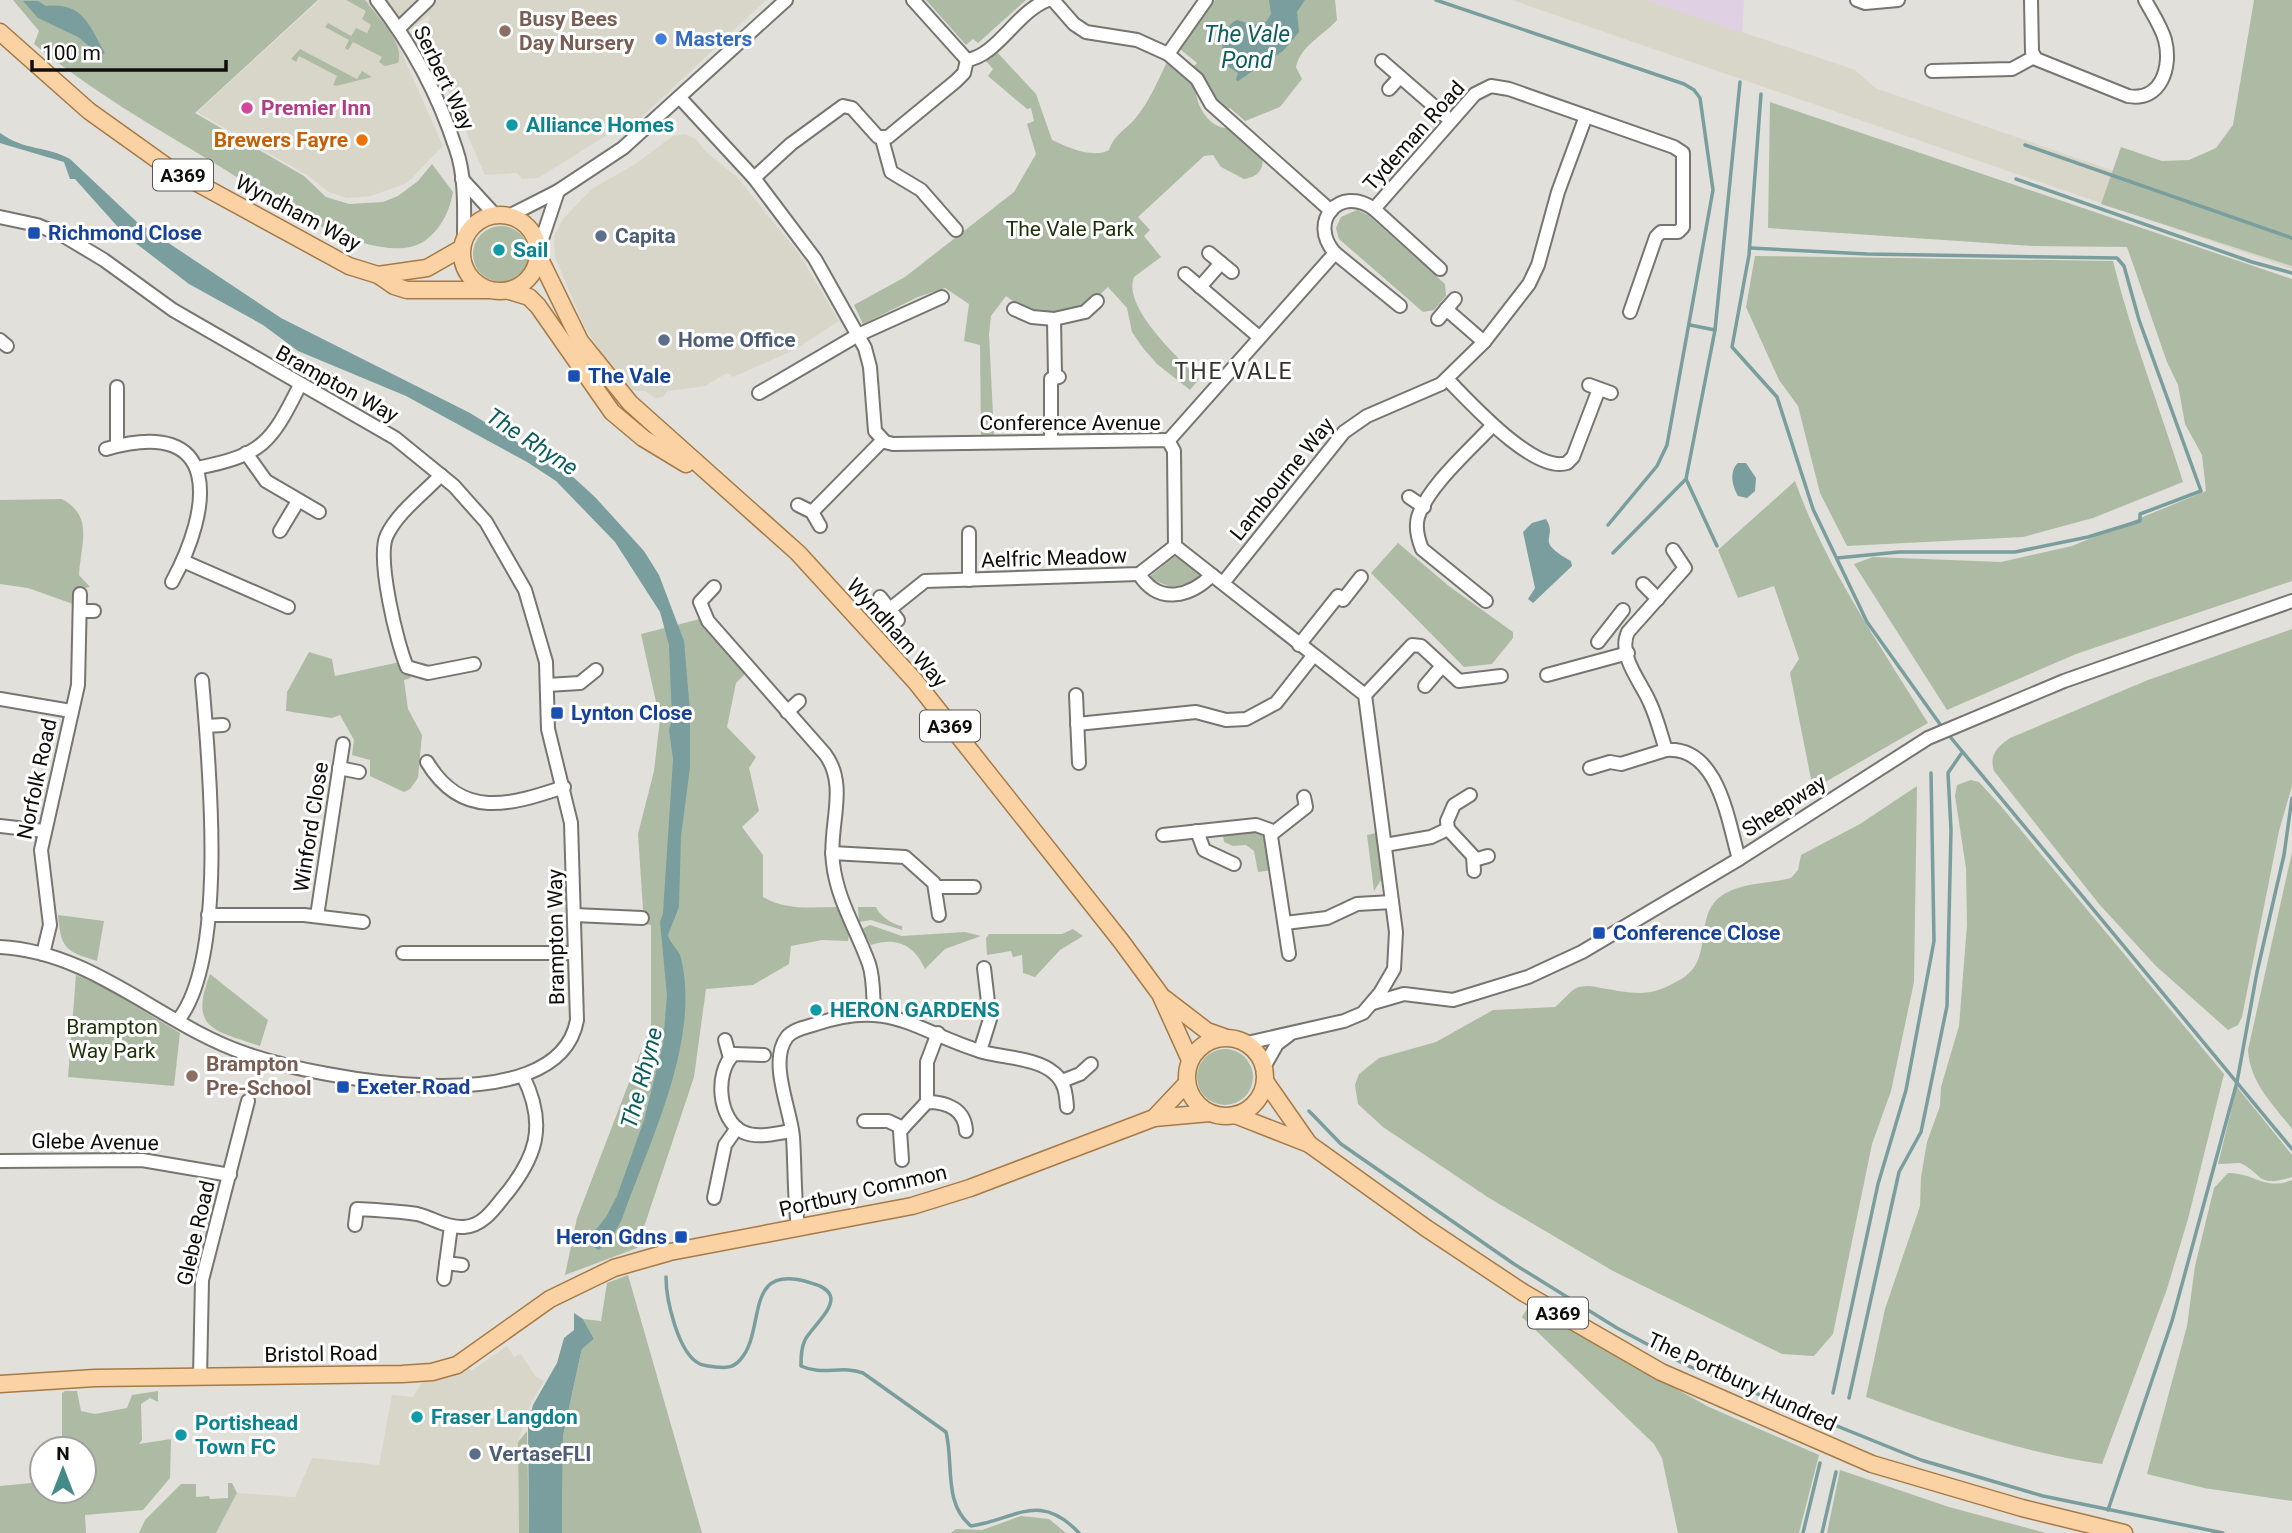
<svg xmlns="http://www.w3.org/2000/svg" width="2292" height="1533" viewBox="0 0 2292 1533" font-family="Roboto,sans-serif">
<rect width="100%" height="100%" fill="#e1e0da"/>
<g fill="#d8d6c9">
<path d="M320 0H766L632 126 612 132 538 178 522 179 517 173 485 175 425 37 430 15 396 40 443 146 407 183 371 196 347 198 329 192 307 175 197 112Z"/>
<path d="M1512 0H1647L1855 70 1875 88 2292 233V269Z"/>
<path d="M685 134 696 139 705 151 737 177 800 255 839 321 794 350 733 377 727 373 705 386 667 391 663 397 655 398 645 391 629 390 613 372 584 326 555 257 554 237 563 219 593 188 634 165 673 136Z"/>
<path d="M507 1346 514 1357 521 1354 535 1376 544 1381 531 1403 518 1442 519 1533H216L237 1493 295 1497 312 1458 379 1465 392 1395 413 1397 423 1381 442 1379 468 1368 471 1371Z"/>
</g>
<path fill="#e0d0e3" d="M1647 0H1744L1742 33Z"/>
<g fill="#adbba4">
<path d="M13 0H318L195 113 304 176 326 197 349 204 383 202 398 196 418 181 432 164 453 192C449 217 432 246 404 248 346 253 265 194 216 164 152 126 92 91 34 44L39 31Z"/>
<path d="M346 0H365C376 15 406 44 398 63L385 66 379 62 382 57 353 42 348 50 345 48 349 40 325 27 328 23 351 36 356 28 367 33 371 25 362 19 366 11Z"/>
<path d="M926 0H1026L978 43 973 39 966 45Z"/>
<path d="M1215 0H1335L1337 20C1323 36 1301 45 1296 67L1302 79 1280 107 1245 121 1230 108 1224 111 1212 99 1192 68 1197 63 1180 49Z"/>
<path d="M2254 0H2292V266L2101 204 2121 147 2162 161 2189 160 2216 148 2233 125Z"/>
<path d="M300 49 357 79 362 71 372 77 336 86 333 85 337 76 299 56 296 62 291 59Z"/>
<path d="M996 51 1036 94 1052 140C1067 147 1093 159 1109 150 1114 135 1124 131 1134 120 1149 103 1158 80 1168 60L1196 86C1194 104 1210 131 1232 128L1263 158C1263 171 1257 177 1244 179L1221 167 1213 155 1204 156 1138 217 1150 230 1144 236 1161 257 1134 277C1122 308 1180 359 1199 379L1190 390 1157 364 1143 348 1132 332 1127 308 1108 287C1101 293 1094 303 1087 307 1059 321 1029 314 1006 296L991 316 989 334 994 435H981L980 345 964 341 969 304 945 288 918 297 863 324 854 305 905 277 1014 192 1036 154 1027 124 1034 121 1031 108 1027 109 988 76 993 69 985 60Z"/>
<path d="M1770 102 2292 279V581L2076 654 1947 710 1854 564 1873 557 2001 562 2072 546 2206 491 2202 455 2185 424 2178 385 2167 362 2127 247 2032 246 1768 228Z"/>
<path d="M1357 210 1368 215 1445 284 1446 296 1434 310 1423 312 1339 239 1336 228 1341 217Z"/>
<circle cx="501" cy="254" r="28"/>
<path d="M1755 256 2113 261C2131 335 2160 408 2183 482L2093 518 2023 537 1847 546 1820 493 1798 406 1779 380 1746 307Z"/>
<path d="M1795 481C1826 568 1880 645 1928 723L1813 789 1790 673 1799 659 1774 586 1738 598 1718 550Z"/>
<path d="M62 499C94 517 81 542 79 575L90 587 73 590V604L28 588 0 584V500Z"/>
<path d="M1398 543 1450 587 1513 632V638L1492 664 1464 667 1371 573Z"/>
<path d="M1175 556 1201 574 1195 582 1171 587 1148 578Z"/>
<path d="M700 619 747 672 736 683 727 727 756 757 749 768 759 811 742 827 763 855V897C787 911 812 907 838 907L849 933 848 941 822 940 791 946 789 964 753 985 706 989 694 1077 637 1248 565 1275 577 1218 651 1025V925L644 924 638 834 654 771 660 720 641 634Z"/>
<path d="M2292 629V786L2279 831 2242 1017 2238 1025 2228 1030 2156 966 2099 904 1994 771C1989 755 1997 747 2010 738L2148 680Z"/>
<path d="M309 652 332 659 335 676 400 662 411 678 404 680 408 709 422 735 418 778 410 789 404 792 370 776V760L352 755 354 740 340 715 332 718 286 711 287 692Z"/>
<path d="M1971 780 1979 782 2000 805 2224 1074 2188 1219 2167 1289 2102 1464C2020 1452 1943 1425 1866 1397L1885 1309 1920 1206 1921 1177 1927 1142 1940 1106 1941 1087 1959 1026 1967 925 1966 868 1955 796 1957 785Z"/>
<path d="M1917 786 1914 982 1891 1091 1872 1144 1833 1334 1814 1356 1782 1354 1613 1271 1489 1198 1383 1127 1358 1104 1355 1085 1359 1074 1379 1058 1436 1042 1493 1010 1555 1007C1562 1002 1571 989 1579 987 1587 985 1593 986 1601 988 1637 994 1650 998 1683 978 1719 955 1685 904 1738 888 1755 882 1774 883 1791 878L1798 870 1801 855 1860 824Z"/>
<path d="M1256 832 1266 836 1273 870 1258 872 1254 851 1246 845 1233 846 1224 842 1223 835Z"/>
<path d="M1376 833 1383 877 1374 891 1367 835Z"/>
<path d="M2292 852V1129C2273 1104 2250 1083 2248 1050Z"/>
<path d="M858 907H876C879 915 893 925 902 926V930L871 920 859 922Z"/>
<path d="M58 915 104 921 97 961C65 951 61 949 58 915Z"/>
<path d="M870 925 902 936 965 932 981 936 945 949 925 969C915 946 897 936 871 945L862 929Z"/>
<path d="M1073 929 1083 936 1060 950 1035 977 1023 973 1022 955 1013 957 1011 951 987 955 986 938 989 934H1062Z"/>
<path d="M210 974 268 1020 260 1046C213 1030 189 1029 210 974Z"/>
<path d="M76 975 104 987 180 1033 174 1086 68 1077Z"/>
<circle cx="1225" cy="1077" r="28"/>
<path d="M2237 1087 2292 1155V1177C2255 1188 2264 1174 2240 1163L2218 1164Z"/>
<path d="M2228 1173C2255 1173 2264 1191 2292 1180V1501L2204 1488 2147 1474 2187 1326 2195 1266 2214 1188Z"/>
<path d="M628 1275 702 1533H562L563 1436 580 1357 582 1349 594 1339 583 1319 601 1321 607 1283Z"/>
<path d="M1528 1307 1709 1407 1819 1455 1799 1533H1678L1662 1458 1654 1444 1522 1317Z"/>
<path d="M65 1391H77L81 1411 95 1414 127 1408 132 1395 158 1391V1402L150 1398 141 1404 142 1440 139 1444 171 1439 170 1478 143 1510 85 1515 86 1533H0V1486L42 1482V1491H84V1449H62V1393Z"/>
<path d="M527 1431 529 1533H519L518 1442Z"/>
<path d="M1840 1470 1949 1507 2046 1533H1827Z"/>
<path d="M228 1483H232L237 1493 216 1533H139L145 1520 181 1484H196V1497L209 1496 210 1499 228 1498Z"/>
<path d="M1021 1516 1049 1519 1066 1533H951L956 1529 982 1530Z"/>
</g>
<g fill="#7a9e9e">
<path d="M1269 0H1305L1297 12 1299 32 1283 51 1238 81 1236 80 1238 73 1224 64C1221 48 1220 28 1237 20L1254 25 1266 22 1271 14Z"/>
<path d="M23 1H38L46 6C83 2 89 25 105 53L100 55 78 37 38 18Z"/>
<path d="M0 133C25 151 47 146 70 159L137 222 281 318 470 413 573 477 595 497 644 551 659 575 684 641 690 711V767L681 836 679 907 668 935C670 944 679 949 681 958 701 1041 649 1142 622 1219L613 1236 599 1250 593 1247 589 1238 606 1217 617 1196 644 1120 663 1044 667 995 660 922 663 913 673 759 669 730 672 719 669 645 660 612 615 542 556 481 527 462 406 396 298 351 263 325 189 284 125 235 75 179H70L64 162 3 144 0 143Z"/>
<path d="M1738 463H1746L1756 478 1755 491 1747 498 1738 496C1732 486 1729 471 1738 463Z"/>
<path d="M1546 519C1559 540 1532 539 1571 561L1572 566 1533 603 1528 599 1535 588 1523 532 1532 523Z"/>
<path d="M574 1313 583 1319 594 1339 582 1349 580 1357 563 1436 562 1533H529L528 1425 533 1405 557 1363 564 1338 574 1330Z"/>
</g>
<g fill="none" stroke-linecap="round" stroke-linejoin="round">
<g stroke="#7a9e9e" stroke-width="3.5">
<path d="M1436 0 1684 84 1694 90 1700 98 1713 190 1667 445 1657 466 1608 525"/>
<path d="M1761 94 1749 255 1732 347 1777 397 1813 509 1867 622 1942 727"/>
<path d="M2025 145 2292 238"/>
<path d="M2016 179 2252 262 2292 273"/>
<path d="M1750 248 1867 254 2117 258 2124 266 2139 320 2201 491 2140 514V521L2088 537 2015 552H1899L1837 558"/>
<path d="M1690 325 1715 330"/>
<path d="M1686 479 1717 546"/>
<path d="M1613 553 1686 479 1715 330 1740 82"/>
<path d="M1947 733 2292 1149"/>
<path d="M1309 1111 1341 1144 1514 1264 1617 1328 1686 1365 1921 1460 2043 1496 2223 1533"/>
<path d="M666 1277C666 1299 678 1354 700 1364 704 1366 711 1366 716 1367 726 1368 733 1368 740 1360 767 1331 742 1263 808 1282 815 1284 827 1287 830 1295 836 1308 811 1328 805 1340 801 1348 801 1357 801 1366 822 1376 842 1365 863 1373L946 1432C954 1464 943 1503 971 1526 1015 1520 1039 1490 1079 1533"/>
<path d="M1833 1393 1878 1184 1906 1090 1934 941 1931 773"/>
<path d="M1849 1398 1899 1172 1921 1132 1947 1006 1951 830 1948 773 1961 754"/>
<path d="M2108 1510 2172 1321 2237 1082 2257 972 2284 855 2292 798"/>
<path d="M1803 1533 1820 1463"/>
<path d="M1822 1533 1836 1472"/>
</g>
<defs>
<g id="minor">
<path d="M377 0C411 44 439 96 456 149 466 177 464 211 464 241"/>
<path d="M913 0 967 60"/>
<path d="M1053 0 1074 24 1086 32 1137 40 1168 54 1197 79 1211 104 1331 211"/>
<path d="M1857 0 1865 3 1898 0"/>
<path d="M2031 0 2032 52 2036 59 2128 96C2161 102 2172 67 2165 40 2161 26 2152 13 2145 0"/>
<path d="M399 28 428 0"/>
<path d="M1168 54 1206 0"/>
<path d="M967 60C997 56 1017 11 1048 0"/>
<path d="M1382 61 1451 121"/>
<path d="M1932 71 2012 69 2034 57"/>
<path d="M1389 89 1400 77"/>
<path d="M681 99 754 178 815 259 865 348 870 367 875 431 885 442 893 444 1168 440 1174 451 1175 546 1365 695 1396 932 1394 969 1380 993 1363 1013 1344 1021 1247 1043"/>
<path d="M882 139 891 172 921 190 956 230"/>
<path d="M754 178 791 144 843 106 852 108 878 137H888L956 81 964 73 967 60"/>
<path d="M462 179 495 215"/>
<path d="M1374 209 1440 269"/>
<path d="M509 216 558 191 623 148 786 0"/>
<path d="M0 217 37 225 64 236 104 260 173 310 395 438 454 486 486 522 525 590 546 662 548 729 571 823 577 1020C558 1126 317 1078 247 1054 161 1025 95 952 0 947"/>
<path d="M539 248 558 191"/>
<path d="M1209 253 1232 272"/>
<path d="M1335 253 1400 306"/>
<path d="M1185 274 1259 337"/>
<path d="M1200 287 1221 263"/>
<path d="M1014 309 1032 317 1054 319"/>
<path d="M1446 309 1484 342"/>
<path d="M1438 319 1455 299"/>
<path d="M0 340 7 346"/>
<path d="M1055 377 1054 319 1085 312 1097 301"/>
<path d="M1447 379C1469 401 1534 474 1567 463L1573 457 1599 389"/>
<path d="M1589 385 1611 393"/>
<path d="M117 387V445"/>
<path d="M759 393 858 335 942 297"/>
<path d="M1051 440V379L1059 377"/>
<path d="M1169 440 1335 253C1307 222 1340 184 1374 209L1475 94 1491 86 1509 89 1674 147 1683 153V227L1678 232H1661L1656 237 1630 312"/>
<path d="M106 449C224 415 212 509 172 582"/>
<path d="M246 453 266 481 319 512"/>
<path d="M197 468C263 455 271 443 300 385"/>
<path d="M441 475C424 493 398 512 387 535 376 557 397 644 407 667L428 673 474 664"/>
<path d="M1409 497 1424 507"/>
<path d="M798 505 812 512 820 526"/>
<path d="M812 512 883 440"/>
<path d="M280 531 298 501"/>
<path d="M1673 550 1685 568 1628 632C1617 656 1642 683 1650 703 1657 718 1661 735 1666 750 1719 746 1728 822 1739 859"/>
<path d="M183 561 288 607"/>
<path d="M1139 574C1159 606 1191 596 1212 575"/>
<path d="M969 580V533"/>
<path d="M1223 583 1344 432 1367 416 1441 384 1484 342 1529 284 1538 265 1558 192 1586 116"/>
<path d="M1643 584 1658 599"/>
<path d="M714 587 700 602 708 621 825 754C849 786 828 827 833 863 837 900 857 930 869 964 874 979 873 997 874 1012"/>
<path d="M880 597 898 620"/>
<path d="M1486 601 1422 549C1418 539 1415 528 1418 517 1428 486 1471 449 1493 425"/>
<path d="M890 609 925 581 1139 574 1175 546"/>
<path d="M80 611H94"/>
<path d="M1598 642 1623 610"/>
<path d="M1299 645 1338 596 1343 600 1361 577"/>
<path d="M1547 675 1628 653"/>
<path d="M547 685 580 683 596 670"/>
<path d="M1425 686 1442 666"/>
<path d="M1076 695 1079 763"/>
<path d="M1365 695 1412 645 1421 646 1459 681 1501 676"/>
<path d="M0 699 71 711"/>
<path d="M787 712 799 701"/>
<path d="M1077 724 1196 712 1226 720 1246 719 1276 703 1313 656"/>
<path d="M206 726 223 725"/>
<path d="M427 762C462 820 510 805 564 787"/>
<path d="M339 768 359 772"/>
<path d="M1590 768 1610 762 1621 764 1666 750"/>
<path d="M1470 795 1454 805 1447 821 1448 829 1473 856 1474 871"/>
<path d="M0 826 44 831"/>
<path d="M1197 831 1204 850 1234 864"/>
<path d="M1273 833 1306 807 1304 797"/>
<path d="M1163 835 1256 825 1270 830 1289 954"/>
<path d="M1385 845 1431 837 1448 829"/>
<path d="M832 853 905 857 934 883 939 915"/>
<path d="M1474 860 1488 856"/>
<path d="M935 887H974"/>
<path d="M208 915H304L363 922"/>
<path d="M574 915 642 918"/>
<path d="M317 916 343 744"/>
<path d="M1285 923 1327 918 1357 904 1392 902"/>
<path d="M403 953H575"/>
<path d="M43 954 50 925 41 850 78 685 80 594"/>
<path d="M1373 1003 1404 994 1453 1000 1528 977 1582 952 1739 859 1928 738 2064 681 2292 601"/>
<path d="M179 1019C228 955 209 761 202 680"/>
<path d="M725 1040 730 1058"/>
<path d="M980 1051 990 1019 984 968"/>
<path d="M764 1055 734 1054C714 1072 718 1120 743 1132 758 1139 777 1133 792 1131"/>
<path d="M1264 1067 1277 1044 1289 1035"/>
<path d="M1062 1081 1080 1074 1091 1064"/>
<path d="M927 1102V1062L938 1033"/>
<path d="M864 1121H888L903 1128"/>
<path d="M902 1160 900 1131 927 1102C948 1102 965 1110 966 1131"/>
<path d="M0 1161 142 1160 230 1175"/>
<path d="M714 1198 725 1145 737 1128"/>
<path d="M355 1225 357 1209C377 1210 397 1211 417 1214 433 1218 447 1228 464 1227 481 1226 492 1212 502 1199 536 1159 548 1126 523 1076"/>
<path d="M798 1227C794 1196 795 1167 793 1137 791 1110 768 1062 787 1037 793 1029 807 1027 816 1024 892 998 916 1032 983 1052 1005 1058 1037 1058 1054 1073 1065 1082 1066 1094 1067 1107"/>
<path d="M446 1263 462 1265"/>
<path d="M444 1279 451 1226"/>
<path d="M200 1377 202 1280 248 1101"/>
</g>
<g id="major">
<path d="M0 32 89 111 166 166 349 266 378 275 394 286 407 290H489"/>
<circle cx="500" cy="253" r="38"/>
<path d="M539 257 580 341 630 403 798 553 915 681 1121 941 1160 994 1190 1060"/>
<path d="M378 275 427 268 462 248"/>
<path d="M509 291 529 297 538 306 612 412 643 438 686 464"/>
<path d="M1164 998 1207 1031 1224 1037"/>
<circle cx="1226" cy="1077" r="39"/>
<path d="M1265 1081 1309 1144"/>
<path d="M1235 1115 1309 1144 1426 1228 1524 1293 1661 1372 1872 1464 2022 1508 2124 1533"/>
<path d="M1154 1118 1187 1083"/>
<path d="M0 1384 95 1378 402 1374 432 1372 457 1365 550 1299 614 1268 670 1252 912 1206 970 1188 1154 1118 1210 1113"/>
</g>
</defs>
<use href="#minor" stroke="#767570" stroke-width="16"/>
<use href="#major" stroke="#a67a46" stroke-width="19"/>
<use href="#minor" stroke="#fff" stroke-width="12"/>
<use href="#major" stroke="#fad2a3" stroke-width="16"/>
</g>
<g fill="#8d6e63" stroke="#fff" stroke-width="2.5">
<circle cx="505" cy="31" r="7"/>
<circle cx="192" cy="1076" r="7"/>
</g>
<circle fill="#3f7fe0" stroke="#fff" stroke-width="2.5" cx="661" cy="39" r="7"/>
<circle fill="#d1479c" stroke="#fff" stroke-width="2.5" cx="247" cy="108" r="7"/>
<g fill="#0f9aa8" stroke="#fff" stroke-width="2.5">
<circle cx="512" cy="125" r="7"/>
<circle cx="499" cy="250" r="7"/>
<circle cx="816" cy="1010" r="7"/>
<circle cx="417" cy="1417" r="7"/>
<circle cx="181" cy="1435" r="7"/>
</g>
<circle fill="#e8710a" stroke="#fff" stroke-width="2.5" cx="362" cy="140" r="7"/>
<g fill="#1a4fb4" stroke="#fff" stroke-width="2.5">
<rect x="27" y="226" width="14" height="14" rx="3.5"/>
<rect x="567" y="369" width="14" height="14" rx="3.5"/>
<rect x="550" y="706" width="14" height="14" rx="3.5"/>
<rect x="1592" y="926" width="14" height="14" rx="3.5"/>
<rect x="336" y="1080" width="14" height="14" rx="3.5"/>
<rect x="674" y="1230" width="14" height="14" rx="3.5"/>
</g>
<g fill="#5c6f8a" stroke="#fff" stroke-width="2.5">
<circle cx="601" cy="236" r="7"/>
<circle cx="664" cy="340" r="7"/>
<circle cx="475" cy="1454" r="7"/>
</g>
<g text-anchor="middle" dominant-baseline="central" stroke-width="6" stroke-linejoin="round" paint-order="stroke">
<g fill="#fff" stroke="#575655" stroke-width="2">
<rect x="153" y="159.5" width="60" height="31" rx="5"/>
<rect x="920" y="710.5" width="60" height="31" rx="5"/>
<rect x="1528" y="1297.5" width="60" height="31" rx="5"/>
</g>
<g font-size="19" font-weight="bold" fill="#0f0e0c">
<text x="183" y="175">A369</text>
<text x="950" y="726">A369</text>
<text x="1558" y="1313">A369</text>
</g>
<g font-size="21" font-weight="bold" fill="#785e54" stroke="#fff" text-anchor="start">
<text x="519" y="19">Busy Bees<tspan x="519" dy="24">Day Nursery</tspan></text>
<text x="206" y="1064">Brampton<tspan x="206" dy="24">Pre-School</tspan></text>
</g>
<g font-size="21" font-weight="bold" fill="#366cbe" stroke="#fff" text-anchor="start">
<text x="675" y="39">Masters</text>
</g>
<g font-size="21" fill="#0f0e0c" stroke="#fff">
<text transform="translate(444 78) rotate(64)">Serbert Way</text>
<text transform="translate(1414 136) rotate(-48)">Tydeman Road</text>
<text transform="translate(298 213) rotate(28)">Wyndham Way</text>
<text transform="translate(337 384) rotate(29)">Brampton Way</text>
<text x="1070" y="423">Conference Avenue</text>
<text transform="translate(1282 479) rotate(-51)">Lambourne Way</text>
<text transform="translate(1054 558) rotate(-2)">Aelfric Meadow</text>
<text transform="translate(897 633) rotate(48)">Wyndham Way</text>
<text transform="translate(37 779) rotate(-78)">Norfolk Road</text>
<text transform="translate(1784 806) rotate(-33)">Sheepway</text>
<text transform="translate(311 827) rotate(-81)">Winford Close</text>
<text transform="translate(556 937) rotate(-91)">Brampton Way</text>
<text transform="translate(95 1142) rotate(1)">Glebe Avenue</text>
<text transform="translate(863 1191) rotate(-13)">Portbury Common</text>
<text transform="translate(196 1233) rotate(-77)">Glebe Road</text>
<text transform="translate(321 1354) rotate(-1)">Bristol Road</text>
<text transform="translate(1742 1382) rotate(25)">The Portbury Hundred</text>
</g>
<g font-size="21" font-weight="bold" fill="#b23c85" stroke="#fff" text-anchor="start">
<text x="261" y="108">Premier Inn</text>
</g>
<g font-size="21" font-weight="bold" fill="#0d838f" stroke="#fff" text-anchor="start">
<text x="526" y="125">Alliance Homes</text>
<text x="513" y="250">Sail</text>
<text x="830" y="1010">HERON GARDENS</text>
<text x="431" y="1417">Fraser Langdon</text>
<text x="195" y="1423">Portishead<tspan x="195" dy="24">Town FC</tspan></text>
</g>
<g font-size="21" font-weight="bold" fill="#c56008" stroke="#fff" text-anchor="end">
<text x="348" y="140">Brewers Fayre</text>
</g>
<g font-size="21" fill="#1d3208" stroke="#fff">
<text x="1070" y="229">The Vale Park</text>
<text x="112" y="1027">Brampton<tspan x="112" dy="24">Way Park</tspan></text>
</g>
<g font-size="21" font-weight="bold" fill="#164399" stroke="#fff" text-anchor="start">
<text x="48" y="233">Richmond Close</text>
<text x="588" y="376">The Vale</text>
<text x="571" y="713">Lynton Close</text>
<text x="1613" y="933">Conference Close</text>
<text x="357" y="1087">Exeter Road</text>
<text x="667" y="1237" text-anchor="end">Heron Gdns</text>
</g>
<g font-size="21" font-weight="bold" fill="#4e5e75" stroke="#fff" text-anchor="start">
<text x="615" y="236">Capita</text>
<text x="678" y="340">Home Office</text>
<text x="489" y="1454">VertaseFLI</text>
</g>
<g font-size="23" font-style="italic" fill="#0d5d5d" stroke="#fff">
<text x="1247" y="34">The Vale<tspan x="1247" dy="26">Pond</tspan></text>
<text transform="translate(532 442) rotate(33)">The Rhyne</text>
<text transform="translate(642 1078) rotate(-75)">The Rhyne</text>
</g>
<g font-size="23" letter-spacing="2" fill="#33322e" stroke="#fff">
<text x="1234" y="371">THE VALE</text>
</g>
</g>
<g transform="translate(63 1470)"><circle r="33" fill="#ffffff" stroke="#9f9f9e" stroke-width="2"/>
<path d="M0-5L12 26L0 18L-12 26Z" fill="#448b87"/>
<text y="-10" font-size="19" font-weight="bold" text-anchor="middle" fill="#0f0e0c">N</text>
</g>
<path d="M32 60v10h194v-10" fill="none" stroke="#0f0e0c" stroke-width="3.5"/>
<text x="42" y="60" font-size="21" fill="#0f0e0c" stroke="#ffffff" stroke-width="5" paint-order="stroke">100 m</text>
</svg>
